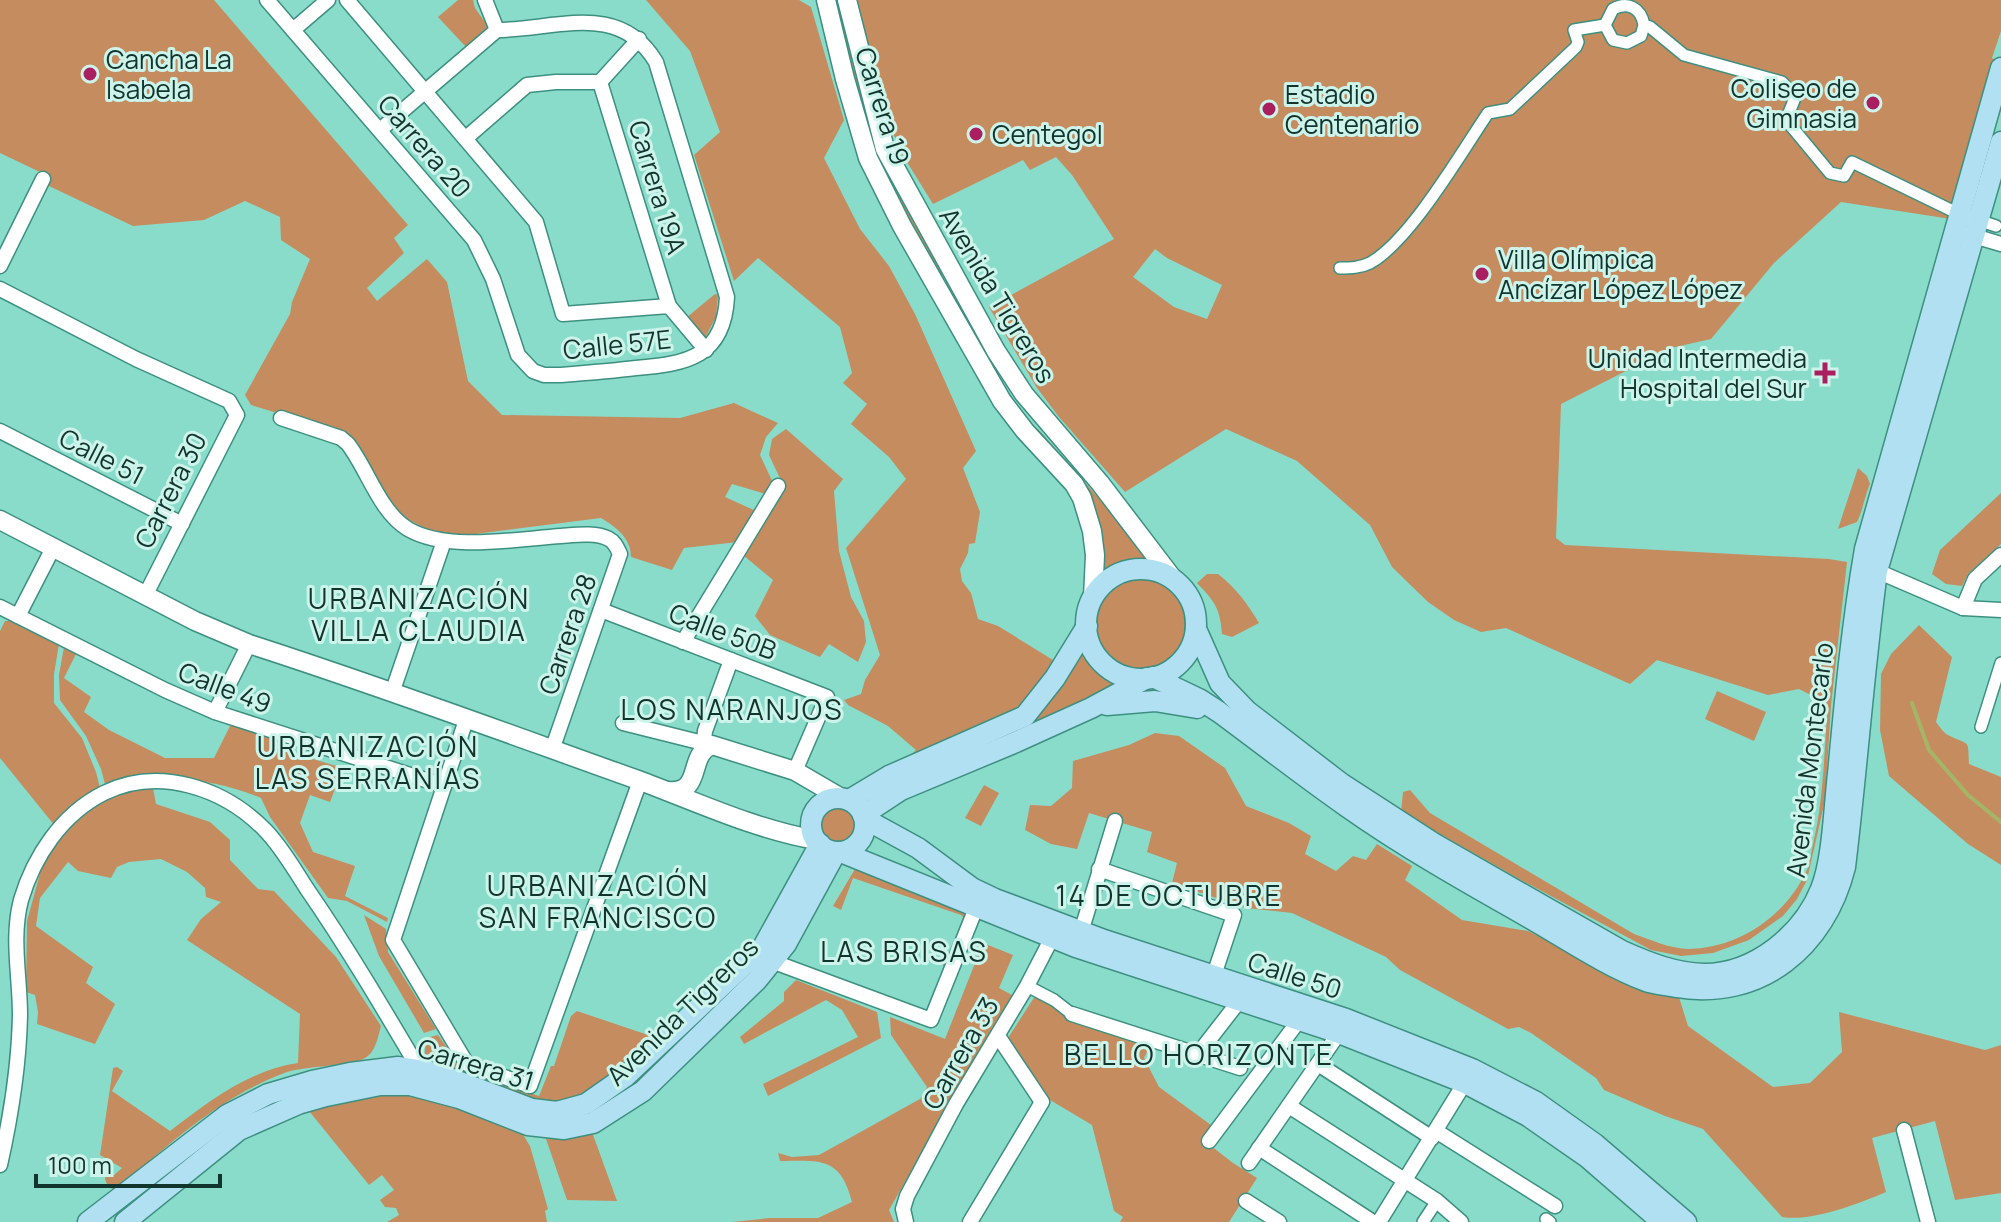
<svg xmlns="http://www.w3.org/2000/svg" width="2001" height="1222" viewBox="0 0 2001 1222" font-family="Manrope,sans-serif">
<rect width="100%" height="100%" fill="#8adcca"/>
<g fill="#c58c5f" fill-rule="evenodd">
<path d="M0 0H214L408 225 394 238 404 253 367 288 377 301 427 259 447 282 468 381 502 415 680 418 734 403 778 423 766 437 760 455 774 485 769 495 732 484 725 497 756 511 738 542 684 548 672 570 631 557C631 538 616 527 601 518L460 536 433 532 407 519 391 503 358 447 340 432 251 405 245 395 290 314 292 302 310 259 281 240 280 217 245 201 204 220 133 226 49 186 42 173 0 153Z"/>
<path d="M458 0H473L475 8 487 25V29L466 47 438 17Z"/>
<path d="M646 0H799L811 7 844 120 824 158 860 229 889 266 915 314 976 451 963 468 980 512 975 543 969 544 968 553 960 569 962 581 971 593 978 619 998 626 1053 660 1038 691 1023 706 904 762 916 750 888 726 848 705 844 700 861 694 865 680 880 655 846 548 906 479 889 457 851 424 867 404 843 383 852 373 840 327 758 258 734 281 694 155 720 132 690 51Z"/>
<path d="M834 0H838L883 161 943 274 939 276 874 151Z"/>
<path d="M847 0H2001V31L1992 58 2001 64 1957 220 1841 202 1774 263 1711 339 1671 348 1561 404 1556 538 1565 545 1829 559 1847 562 1831 705 1825 800 1807 880 1797 899 1783 916 1749 940 1713 953 1681 956 1651 950 1521 880 1401 812 1403 792 1410 790 1430 813 1634 934C1651 940 1669 948 1687 949 1737 949 1783 918 1805 874 1810 865 1811 854 1813 844 1824 799 1824 750 1828 704L1799 689 1768 695 1657 660 1630 684 1506 628 1481 632 1454 620 1428 602 1392 567 1370 525 1297 461 1226 429 1125 492 1059 417 1037 388 989 307 1114 239 1072 175 1056 157 1030 170 1023 160 933 204 902 154 890 126 881 129ZM1155 249 1167 258 1222 285 1207 319 1174 307 1133 277Z"/>
<path d="M715 294 718 295 716 317 705 338 686 318Z"/>
<path d="M786 429 843 479 834 491 839 551 851 597 864 621 866 642 858 662 829 644 820 657 770 635 755 616 773 580 743 555 785 489 769 455 772 439Z"/>
<path d="M1038 429 1152 559 1129 560 1103 570C1107 502 1075 479 1035 431Z"/>
<path d="M1858 468 1867 476 1870 484C1865 495 1862 513 1857 522L1838 529Z"/>
<path d="M2001 493V544L1968 574 1962 586 1946 584 1932 574 1940 550Z"/>
<path d="M1207 574H1218C1236 588 1247 603 1259 623L1232 637 1222 634C1220 608 1215 602 1197 583Z"/>
<circle cx="1141" cy="623" r="47"/>
<path d="M5 621H10L59 644 54 674V703L82 738 96 772 101 792 55 826 0 758V631Z"/>
<path d="M1919 625 1952 657 1936 722C1940 727 1944 734 1950 736 1970 746 1968 738 1969 764L2001 777V865L1968 844 1889 776 1880 730 1881 674 1891 654Z"/>
<path d="M64 647 76 654 64 678 91 697 84 712 109 730 165 758H214L233 720 280 737 276 748 343 768 330 802 310 795 300 823 313 852 355 866 345 896 388 918 387 922 347 901 328 898 270 817 261 798C202 774 168 778 106 788L101 769 86 736 60 700 59 675Z"/>
<path d="M1079 652 1083 653 1098 671 1119 685 1014 736V733C1045 711 1063 685 1079 652Z"/>
<path d="M1717 691 1766 712 1754 741 1705 719Z"/>
<path d="M1155 733 1179 736 1225 768 1246 806 1289 823 1311 836 1305 854 1336 871 1353 856 1366 860 1377 844 1412 866 1405 880 1462 920 1528 931 1639 986 1678 994 1688 1026 1773 1087 1810 1083 1842 1052 1839 1012 1985 1050 2001 1045V1193L1955 1200 1935 1121 1872 1138 1886 1192C1858 1204 1811 1222 1782 1217L1703 1129 1665 1116 1604 1090 1596 1078 1531 1033 1519 1027 1508 1029 1400 970 1386 957 1292 913 1246 908 1172 883 1177 863 1147 852 1152 832 1089 813 1077 849 1051 844 1025 830 1030 805 1051 806 1072 788 1073 761 1129 745Z"/>
<path d="M984 785 999 793 981 826 965 818Z"/>
<path d="M133 787 153 788 156 804 210 822 230 840V860L258 889 274 891 336 957 381 1026C378 1036 376 1052 365 1058 352 1066 305 1066 287 1072 219 1097 169 1144 116 1190L108 1187 105 1179 106 1173 113 1176 122 1168 100 1155 113 1068 117 1067 123 1071 112 1091 170 1131C208 1102 249 1070 298 1063L300 1014 187 940 201 919 221 902 206 897 205 888 187 872 161 859 129 862 117 867 111 878 78 871 68 862 40 898 36 926 93 967 86 983 115 1004 95 1044 37 1024 38 1012 35 995 26 992 27 921 45 855 61 832 93 802Z"/>
<circle cx="839" cy="825" r="18"/>
<path d="M855 869 963 910 967 915 945 969 942 964 947 962 963 917 961 915 853 878 841 910 833 906Z"/>
<path d="M364 915 386 929 388 952 436 1029 424 1033 379 956Z"/>
<path d="M983 943 1013 955 999 988 1012 995 889 1210 894 1222H732L770 1218H818L852 1202C840 1156 820 1161 780 1161L778 1153 792 1157 819 1155 920 1099 927 1087 891 1035 890 1017 945 1039Z"/>
<path d="M796 980 877 1012 881 1038 768 1096 763 1084 858 1037 842 1010 826 1000 744 1044 740 1037 784 1001V992Z"/>
<path d="M1035 996 1054 1004 1071 1020 1149 1048 1144 1058 1159 1087 1211 1125 1202 1139 1233 1163 1257 1178 1229 1222H1120L1123 1217 1114 1211 1092 1125 1040 1094 1006 1041Z"/>
<path d="M577 1011 654 1037C633 1058 598 1094 569 1100 533 1107 460 1074 424 1062L426 1038 438 1035 464 1071 539 1096 551 1066H554L571 1016Z"/>
<path d="M408 1093 519 1128 530 1146 548 1209 545 1211 547 1222H387L399 1215 396 1208 385 1207 380 1200 394 1190 382 1175 369 1185 305 1106 372 1096Z"/>
<path d="M592 1132 617 1201 567 1200 545 1136Z"/>
</g>
<g fill="none" stroke-linecap="round" stroke-linejoin="round">
<path stroke="#a5b568" stroke-width="4" d="M1912 703 1929 750 1968 795 2001 822"/>
<defs>
<g id="pedestrian">
<path d="M1644 25 1641 36 1627 43 1613 40 1605 25 1613 9C1628 1 1641 8 1644 25L1650 27 1684 55 1782 82 1795 98 1786 120 1830 173 1844 176 1852 162 1959 214 1996 226"/>
<path d="M1340 268C1350 268 1360 268 1370 263 1410 241 1461 153 1488 113L1510 109 1576 47 1578 42 1574 30 1605 25"/>
<path d="M1981 727 2001 663"/>
<path d="M1027 986 1054 1000 1072 1014"/>
<path d="M1546 1219 1550 1222"/>
<path d="M1423 1222 1437 1201"/>
</g>
<g id="minor">
<path d="M267 0 474 240 493 279 518 355 533 371 544 375H561C586 373 611 371 636 368 687 364 724 357 727 297L656 62C619 0 555 30 497 30"/>
<path d="M347 0 536 222 563 314 669 306 706 350"/>
<path d="M485 0 497 30"/>
<path d="M293 30 328 0"/>
<path d="M600 82 669 306"/>
<path d="M380 130 497 30"/>
<path d="M466 138 527 85 556 82H600L639 39"/>
<path d="M1967 234 2001 244"/>
<path d="M0 266 43 179"/>
<path d="M0 289 136 359 229 401 237 415 145 596"/>
<path d="M281 418 341 438 348 444C368 470 379 511 408 529 447 552 517 539 561 536 575 535 596 532 609 539 615 542 617 548 620 554L552 750"/>
<path d="M0 431 182 524"/>
<path d="M1877 571 1963 608 2001 610"/>
<path d="M0 607 165 690 215 712 444 786"/>
<path d="M1963 608 1975 579 2001 555"/>
<path d="M601 610 827 697 795 771"/>
<path d="M18 616 53 548"/>
<path d="M683 642 778 486"/>
<path d="M392 693 444 541"/>
<path d="M215 712 249 644"/>
<path d="M466 720 393 940 467 1064 530 1086 640 781"/>
<path d="M623 723 711 745"/>
<path d="M703 750 705 731 731 660"/>
<path d="M1099 869 1234 915 1214 975"/>
<path d="M1081 932 1115 821"/>
<path d="M774 962 931 1020 976 908"/>
<path d="M1072 1014 1240 1068"/>
<path d="M1198 1054 1240 1000"/>
<path d="M1318 1064 1432 1138"/>
<path d="M1289 1106 1437 1201 1461 1222"/>
<path d="M1904 1130 1928 1222"/>
<path d="M1436 1131 1555 1206"/>
<path d="M1209 1141 1300 1019"/>
<path d="M1259 1148 1373 1222"/>
<path d="M1249 1163 1339 1033"/>
<path d="M0 1165C11 1116 19 1066 20 1015 20 976 11 938 21 900 34 856 62 814 104 793 159 766 224 788 265 830 281 846 294 869 307 889 347 947 383 1008 419 1069"/>
<path d="M1246 1201 1279 1222"/>
<path d="M906 1222 903 1209 907 1196 956 1104 1027 986 1056 930"/>
<path d="M970 1222 1042 1102 998 1036"/>
<path d="M1379 1222 1469 1076"/>
</g>
<g id="tertiary">
<path d="M826 0 845 79 868 158 902 226 1002 401 1025 431 1074 484 1082 498 1092 531 1095 555 1093 598"/>
<path d="M847 0 885 149 996 351 1024 394 1100 483 1174 580"/>
<path d="M0 520 195 621 249 644C380 686 509 734 638 780 697 802 754 829 816 840"/>
<path d="M667 791C705 794 686 755 712 745L795 771 843 799"/>
</g>
<g id="secondary">
<circle cx="1141" cy="624" r="55"/>
<path d="M1196 629 1220 683 1247 711 1342 784 1433 843 1622 951C1649 963 1674 973 1704 974 1755 974 1803 934 1821 889 1833 859 1834 807 1838 774 1845 699 1852 624 1865 549L2001 68"/>
<path d="M1153 677 1199 699 1219 712C1261 743 1303 776 1346 806 1404 847 1466 882 1528 917 1565 938 1606 966 1646 981 1655 984 1666 985 1676 987 1761 1001 1825 947 1845 867 1857 768 1864 669 1877 571L2001 142"/>
<path d="M1107 705 1155 701 1197 708"/>
<circle cx="838" cy="825" r="27"/>
<path d="M849 800 889 776 1025 716 1055 678 1087 626"/>
<path d="M863 815 901 790 1016 742 1091 708 1147 678"/>
<path d="M865 819 918 848 972 888 995 899 1104 940 1346 1019 1472 1069 1536 1102 1595 1144 1686 1222"/>
<path d="M841 852 1076 947 1339 1033 1465 1083 1528 1116 1587 1157 1662 1222"/>
<path d="M88 1222 227 1115 268 1094 312 1081 350 1073 398 1067 436 1073 532 1109 557 1112 586 1104 626 1076 763 947 820 844"/>
<path d="M125 1222 239 1130 298 1104 326 1096 380 1085H410L459 1098 528 1125 564 1129 593 1123 643 1091 757 980 786 944 836 852"/>
</g>
</defs>
<use href="#pedestrian" stroke="#3d9080" stroke-width="14"/>
<use href="#minor" stroke="#3d9080" stroke-width="17"/>
<use href="#tertiary" stroke="#3d9080" stroke-width="21"/>
<use href="#secondary" stroke="#3d9080" stroke-width="23"/>
<use href="#pedestrian" stroke="#fff" stroke-width="11"/>
<use href="#minor" stroke="#fff" stroke-width="14"/>
<use href="#tertiary" stroke="#fff" stroke-width="18"/>
<use href="#secondary" stroke="#b2e0f3" stroke-width="20"/>
</g>
<g fill="#aa1f60" stroke="#cdf4eb" stroke-width="3">
<circle cx="90" cy="74" r="8"/>
<circle cx="1873" cy="103" r="8"/>
<circle cx="1269" cy="109" r="8"/>
<circle cx="976" cy="134" r="8"/>
<circle cx="1482" cy="274" r="8"/>
<path d="M1821 361h8v8h8v8h-8v8h-8v-8h-8v-8h8z"/>
</g>
<g text-anchor="middle" dominant-baseline="central" stroke-width="6" stroke-linejoin="round" paint-order="stroke">
<g font-size="26" fill="#11342d" stroke="#cdf4eb" text-anchor="start">
<text x="106" y="59">Cancha La<tspan x="106" dy="30">Isabela</tspan></text>
<text x="1857" y="88" text-anchor="end">Coliseo de<tspan x="1857" dy="30">Gimnasia</tspan></text>
<text x="1285" y="94">Estadio<tspan x="1285" dy="30">Centenario</tspan></text>
<text x="992" y="134">Centegol</text>
<text x="1498" y="259">Villa Olímpica<tspan x="1498" dy="30">Ancízar López López</tspan></text>
<text x="1807" y="358" text-anchor="end">Unidad Intermedia<tspan x="1807" dy="30">Hospital del Sur</tspan></text>
</g>
<g font-size="26" fill="#11342d" stroke="#cdf4eb">
<text transform="translate(883 106) rotate(72)">Carrera 19</text>
<text transform="translate(425 146) rotate(49)">Carrera 20</text>
<text transform="translate(658 187) rotate(73)">Carrera 19A</text>
<text transform="translate(998 295) rotate(59)">Avenida Tigreros</text>
<text transform="translate(617 344) rotate(-6)">Calle 57E</text>
<text transform="translate(102 456) rotate(27)">Calle 51</text>
<text transform="translate(170 490) rotate(-63)">Carrera 30</text>
<text transform="translate(723 631) rotate(21)">Calle 50B</text>
<text transform="translate(567 634) rotate(-71)">Carrera 28</text>
<text transform="translate(225 687) rotate(21)">Calle 49</text>
<text transform="translate(1809 760) rotate(-83)">Avenida Montecarlo</text>
<text transform="translate(1295 975) rotate(18)">Calle 50</text>
<text transform="translate(682 1011) rotate(-44)">Avenida Tigreros</text>
<text transform="translate(960 1053) rotate(-60)">Carrera 33</text>
<text transform="translate(476 1064) rotate(17)">Carrera 31</text>
</g>
<g font-size="28" letter-spacing="2" fill="#11342d" stroke="#cdf4eb">
<text x="419" y="598">URBANIZACIÓN<tspan x="419" dy="32">VILLA CLAUDIA</tspan></text>
<text x="732" y="709">LOS NARANJOS</text>
<text x="368" y="746">URBANIZACIÓN<tspan x="368" dy="32">LAS SERRANÍAS</tspan></text>
<text x="598" y="885">URBANIZACIÓN<tspan x="598" dy="32">SAN FRANCISCO</tspan></text>
<text x="1169" y="895">14 DE OCTUBRE</text>
<text x="904" y="951">LAS BRISAS</text>
<text x="1199" y="1054">BELLO HORIZONTE</text>
</g>
</g>
<path d="M36 1174v12h184v-12" fill="none" stroke="#11342d" stroke-width="4"/>
<text x="48" y="1174" font-size="24" fill="#11342d" stroke="#cdf4eb" stroke-width="6" paint-order="stroke">100 m</text>
</svg>
